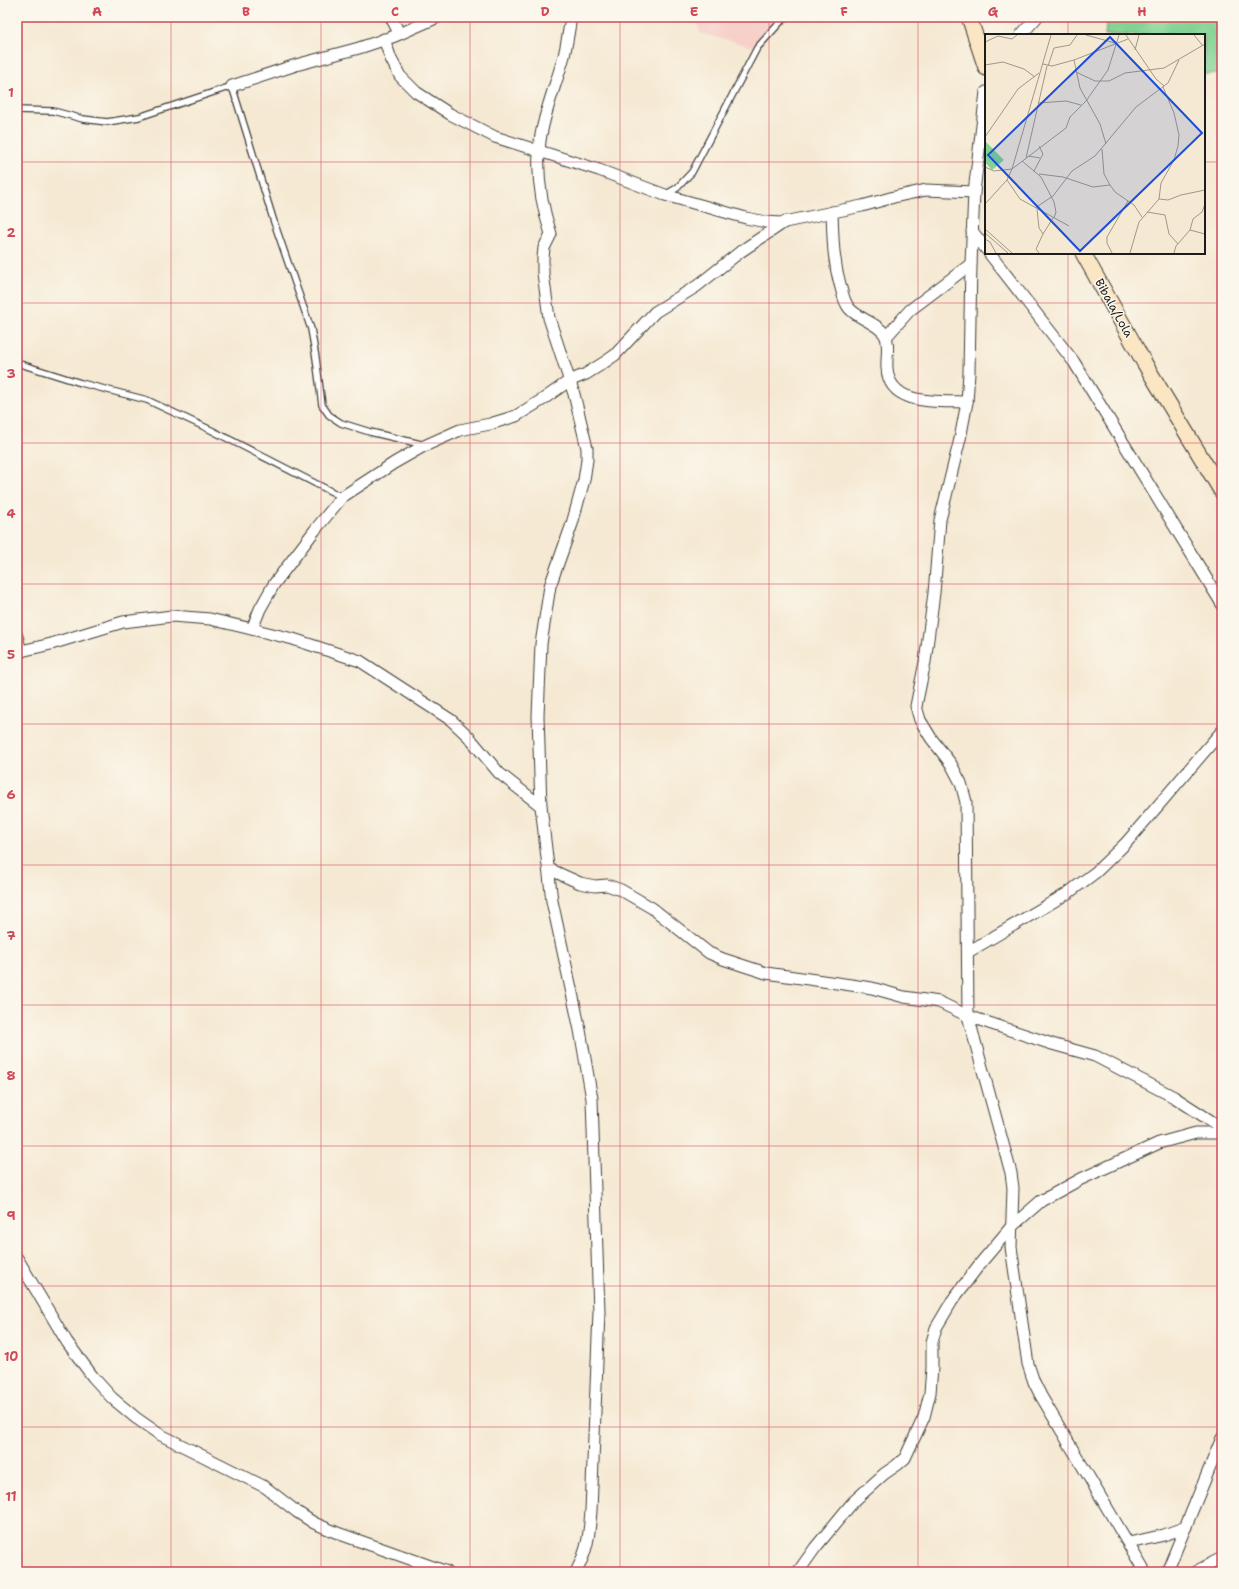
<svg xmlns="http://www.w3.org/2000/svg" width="1239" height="1589" viewBox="0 0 1239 1589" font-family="'Shantell Sans',sans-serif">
<rect width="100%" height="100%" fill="#fbf7ec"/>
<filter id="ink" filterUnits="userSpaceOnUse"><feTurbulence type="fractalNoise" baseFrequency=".025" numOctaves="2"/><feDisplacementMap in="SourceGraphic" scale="8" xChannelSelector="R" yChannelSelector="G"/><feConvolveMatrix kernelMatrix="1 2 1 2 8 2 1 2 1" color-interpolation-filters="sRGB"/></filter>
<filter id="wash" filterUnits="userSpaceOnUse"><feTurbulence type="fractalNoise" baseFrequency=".012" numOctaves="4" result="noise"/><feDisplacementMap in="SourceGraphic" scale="16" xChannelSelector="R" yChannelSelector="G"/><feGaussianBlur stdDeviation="0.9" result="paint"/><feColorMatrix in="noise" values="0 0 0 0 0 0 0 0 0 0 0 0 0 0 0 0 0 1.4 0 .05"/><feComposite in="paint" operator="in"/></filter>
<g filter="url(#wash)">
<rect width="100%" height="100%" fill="#f5e9d3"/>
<path fill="#f7d0ca" d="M696 17H785L757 48 700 33Z"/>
<path fill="#81d293" stroke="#4e7758" d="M1107 17H1222V73L1204 74V35H1105Z"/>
</g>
<g filter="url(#ink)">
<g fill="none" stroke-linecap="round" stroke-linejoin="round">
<defs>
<g id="service">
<path d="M17 110 53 111 83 119 107 122 139 117 232 86 274 222 311 329 316 358 322 405 329 415 341 423 370 432 425 445"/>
<path d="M665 195 677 188 692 172 757 48 785 17"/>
<path d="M17 363 81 383 147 400 211 430 342 497"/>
</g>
<g id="minor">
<path d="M391 17 399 33"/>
<path d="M571 17C569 30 567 43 564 56 556 85 544 112 540 141 536 173 541 204 551 234L544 248 543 258V273L549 318 574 394 587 448V460L584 480 572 524 550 586 541 644 538 716 541 806 552 901 580 1030 592 1099 599 1312 591 1511C589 1536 588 1549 576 1572"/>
<path d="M1021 35 1037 17"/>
<path d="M384 39 391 59 400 76 416 92 450 114 495 137 599 170 665 195 746 218 766 222 780 223 862 206 894 197 926 190 974 192"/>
<path d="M232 86 296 65 359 48 395 36 438 17"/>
<path d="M986 92 974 192 971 264 969 373 967 402 960 439 940 520 934 593 925 662 916 706 920 720 931 738 951 764 961 783 966 802 968 1016 1011 1173 1013 1188 1011 1247 1028 1364 1034 1382 1041 1396 1145 1572"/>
<path d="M832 212C833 240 833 261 841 288 843 295 844 302 849 308 858 319 878 323 885 335 890 344 886 358 887 368 889 407 939 401 967 402"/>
<path d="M972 231 986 249"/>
<path d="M989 253 1074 362 1222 604"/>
<path d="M886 337 910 310 971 264"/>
<path d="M252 629 260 609 274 584 315 530 342 497 394 463 422 447 460 430 490 424 516 416 542 400 569 381 586 374 605 362 615 355 655 312 697 286 740 252 786 221"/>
<path d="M17 636 21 652"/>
<path d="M17 652 51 644 123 622 172 616 210 619 293 639 360 661 451 720 468 736 499 773 541 806"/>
<path d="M549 869 580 883 595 886 607 885 621 890 652 908 709 953 723 959 766 973 872 988 904 997 939 1002 968 1016 1052 1044 1095 1056 1174 1097 1222 1128"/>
<path d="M968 952 1068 893 1096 872 1126 843 1222 731"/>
<path d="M17 1258 67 1342 93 1377 112 1398 136 1418 159 1434 265 1487 297 1512 314 1523 340 1534 447 1572"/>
<path d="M1129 1543 1164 1535 1186 1527"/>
<path d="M798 1572 815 1548 853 1502 884 1474 897 1465 905 1458 924 1417 930 1393 932 1368V1342L936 1328 952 1301 979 1265 1011 1227 1041 1201 1081 1179 1159 1143 1196 1133H1222"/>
<path d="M1167 1572 1222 1438"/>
<path d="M1195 1572 1222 1558"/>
</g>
<g id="secondary">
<path d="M969 17 986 68"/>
<path d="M1083 253 1145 364 1222 492"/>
</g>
</defs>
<use href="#service" stroke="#3d3b37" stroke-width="8"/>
<use href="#minor" stroke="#3d3b37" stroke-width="13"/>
<use href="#secondary" stroke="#3d3b37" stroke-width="17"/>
<use href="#service" stroke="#fff" stroke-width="5.5"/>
<use href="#minor" stroke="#fff" stroke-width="11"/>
<use href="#secondary" stroke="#fbe6c4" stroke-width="15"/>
</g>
</g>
<path fill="none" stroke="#d1495b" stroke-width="1" stroke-opacity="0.55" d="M171 17V1572M321 17V1572M470 17V1572M620 17V1572M769 17V1572M918 17V1572M1068 17V35M17 162H986M1204 162H1222M1068 253V1572M17 303H1222M17 443H1222M17 584H1222M17 724H1222M17 865H1222M17 1005H1222M17 1146H1222M17 1286H1222M17 1427H1222"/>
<g text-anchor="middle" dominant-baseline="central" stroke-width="3" stroke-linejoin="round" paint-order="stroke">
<g font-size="12" fill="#1c1c1c" stroke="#fbf7ec">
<text transform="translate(1114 308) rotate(61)">Bibala/Lola</text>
</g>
</g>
<g transform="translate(985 34)">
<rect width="220" height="220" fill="#f5e9d3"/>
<path d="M0 107 19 126 7 136 0 128Z" fill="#81d293"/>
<path fill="none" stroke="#9e978a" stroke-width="1" d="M101 1 130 9M141 1 171 45 179 52M209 1 218 12M0 8 13 2 27 5 32 1M150 16 154 1M89 26 95 54 115 90 121 110M58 30 67 32 89 26 143 5M0 31 18 28 39 35 50 43M63 32 69 14 85 11 92 1M91 38 110 47H124L140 39 179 34 220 10M53 69 81 67 96 71M0 103 33 55 54 39M117 115 119 140 125 151 130 158 149 171 157 183M43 122 55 124M41 124 62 32M37 127 56 143 69 168 71 178 69 184M0 133 9 137 27 135 81 94 85 83 101 67 123 36 134 1M49 137 58 120 54 112M54 140 78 143 108 153 125 151M22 146 35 165 84 192M174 165 183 166 196 161 220 156M0 170 22 146 27 135 66 1M50 174 68 162 87 137 110 122 151 73 183 49 194 26M52 175 54 194 58 200 51 215 54 219M162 178 180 181 184 200 193 210M0 195 27 219M205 196 208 185 217 178 220 170M0 199 23 219M58 200 68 184M0 205 5 208 11 219M127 219 122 209V203L143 167M145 219 154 188 174 165 176 149 189 126 193 112 194 101 189 79 178 53M189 219 191 212 205 196 220 200"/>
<path fill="#1d4ed8" fill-opacity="0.15" stroke="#1d4ed8" stroke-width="2" d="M125 3 217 99 95 217 3 121Z"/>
<rect width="220" height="220" fill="none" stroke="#1c1c1c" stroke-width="2"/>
</g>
<rect width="1239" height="1589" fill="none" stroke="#fbf7ec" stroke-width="44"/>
<rect x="22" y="22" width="1195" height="1545" fill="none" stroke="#d1495b" stroke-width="1.5"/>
<g font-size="13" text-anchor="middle" font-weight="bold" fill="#d1495b">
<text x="97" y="16">A</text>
<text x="246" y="16">B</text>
<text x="395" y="16">C</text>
<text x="545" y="16">D</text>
<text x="694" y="16">E</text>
<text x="844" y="16">F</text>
<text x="993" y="16">G</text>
<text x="1142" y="16">H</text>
<text x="11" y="97">1</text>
<text x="11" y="237">2</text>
<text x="11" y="378">3</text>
<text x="11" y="518">4</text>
<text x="11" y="659">5</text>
<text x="11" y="799">6</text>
<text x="11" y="940">7</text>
<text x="11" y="1080">8</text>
<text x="11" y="1220">9</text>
<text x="11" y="1361">10</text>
<text x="11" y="1501">11</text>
</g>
</svg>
